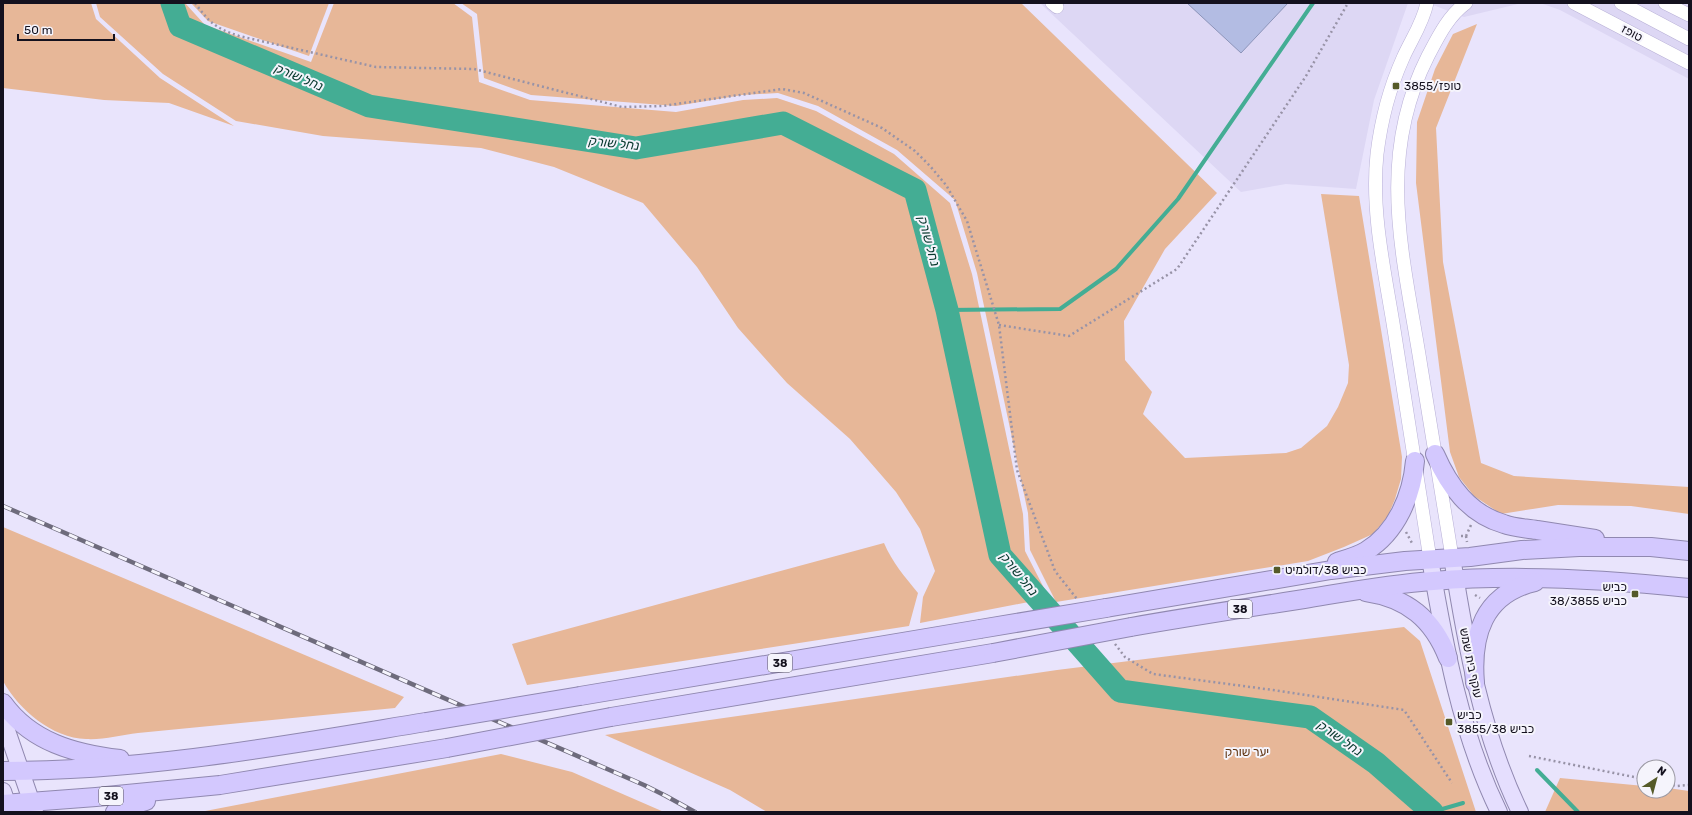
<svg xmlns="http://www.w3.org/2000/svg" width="1692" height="815" viewBox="0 0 1692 815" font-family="Rubik,Heebo,sans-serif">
<rect width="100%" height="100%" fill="#e9e4fc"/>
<g fill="#ddd7f4">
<path d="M1040 3H1408L1374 100 1356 189 1286 184 1241 192Z"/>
<path d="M1428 3H1689V79L1560 10 1543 4H1518L1464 17Z"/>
</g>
<g fill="#e7b798">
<path d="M3 3H91L96 19 160 78 234 126 169 103 104 100 3 88Z"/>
<path d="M96 3H185L205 25 311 62 334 3H453L472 17 479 82 530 100 676 112 743 100 777 98 816 111 894 154 950 203 972 274 1023 514 1025 551 1049 598 920 623 923 597 935 571 920 529 896 492 850 439 787 383 738 328 697 267 643 203 554 167 481 148 323 136 236 121 163 74 100 17Z"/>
<path d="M191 3H329L309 56 208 21Z"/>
<path d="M461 3H1021L1217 193 1165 249 1124 321 1125 360 1152 392 1143 414 1185 458 1286 453 1301 448 1327 426 1338 407 1348 383 1349 365 1321 194 1359 196 1402 457 1401 479 1395 499 1388 516 1373 534 1344 547 1308 561 1056 602 1030 550 1028 513 977 273 955 200 897 150 818 106 778 93 742 95 676 106 531 95 484 78 477 14Z"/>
<path d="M1477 24 1436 128 1443 262 1481 463 1514 476 1689 487V514L1631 506 1558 505 1501 514 1474 496 1459 477 1450 452 1416 183 1417 122 1435 69 1453 34Z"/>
<path d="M3 527 404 697 395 708 138 733C121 735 103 740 86 739 52 738 19 710 3 681Z"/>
<path d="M884 543C892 562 905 577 918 593L909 626 527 685 512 644Z"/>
<path d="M1404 627 1420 641 1476 812H767L730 790 605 735 1057 670Z"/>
<path d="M501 754 572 772 664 812H200Z"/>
<path d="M1560 778 1644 786V791H1668V788L1689 791V812H1545Z"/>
</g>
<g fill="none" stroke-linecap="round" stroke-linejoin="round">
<g stroke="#44ad94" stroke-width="4">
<path d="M947 310 1060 309 1116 269 1178 199 1313 3"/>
<path d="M1537 770 1578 812"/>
<path d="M1432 812 1463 803"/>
</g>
<path stroke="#44ad94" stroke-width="23" d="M172 3 180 26 369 106 636 148 783 123 915 190 947 310 1000 555 1120 691 1310 717 1376 763 1432 812"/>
</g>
<path fill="#b3bce3" stroke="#8c94b9" d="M1187 3H1288L1241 53Z"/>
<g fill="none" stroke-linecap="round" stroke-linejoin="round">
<defs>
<g id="minor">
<path d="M1052 3 1057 7"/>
<path d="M1427 3C1423 23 1411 40 1403 58 1389 89 1381 121 1377 154 1371 210 1384 268 1393 323 1405 402 1418 480 1430 559"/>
<path d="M1574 3 1689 63"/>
<path d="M1621 3 1689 39"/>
<path d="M1665 3 1689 15"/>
<path d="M1452 557C1442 494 1431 430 1421 367 1404 258 1375 160 1428 56 1438 37 1448 16 1466 3"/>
</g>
<g id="major">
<path d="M1452 557C1466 645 1481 731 1520 812"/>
<path d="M1430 559C1445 646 1460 732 1499 812"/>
<path d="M3 719 35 812"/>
<path d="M3 791 10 812"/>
</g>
<g id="highway">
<path d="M1435 454C1449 486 1469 514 1504 524 1514 528 1526 528 1537 530 1556 533 1575 536 1595 539"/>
<path d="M1337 562C1347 559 1358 556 1366 551 1397 532 1412 495 1415 461"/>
<path d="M1366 592C1407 598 1433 619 1448 658"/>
<path d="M1106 608 1331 570 1405 561 1470 557 1522 550 1579 547H1651L1689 551"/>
<path d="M1131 627C1188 617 1246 608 1304 599 1347 592 1389 584 1433 581 1518 574 1604 579 1689 588"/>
<path d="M1475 683C1471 636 1483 594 1535 582"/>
<path d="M580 696 980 629"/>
<path d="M3 703C31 742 75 754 120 759"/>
<path d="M611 717 993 653"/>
<path d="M3 771C146 771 286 745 426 722"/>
<path d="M3 804 96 797 220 785 447 748"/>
<path d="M115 812 123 808 146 801"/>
</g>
</defs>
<use href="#minor" stroke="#b8b0d6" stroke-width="14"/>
<use href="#major" stroke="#9088b0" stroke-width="18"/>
<use href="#highway" stroke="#9088b0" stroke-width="20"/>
<g stroke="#9893a7" stroke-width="2.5" stroke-dasharray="2 3" stroke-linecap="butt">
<path d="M195 3C210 23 215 28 239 36L376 67 474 69 622 107 662 106 782 89 804 93 882 128 915 151 930 166 946 185 967 221 999 325 1017 470 1055 571 1077 599"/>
<path d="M999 325 1069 336 1177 269 1306 76 1348 3"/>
<path d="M1406 532 1412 543"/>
<path d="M1461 536H1466L1467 542"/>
<path d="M1466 536 1471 525"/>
<path d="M1475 595 1480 598"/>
<path d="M1115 644 1125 657 1153 674 1273 690 1404 710 1452 783"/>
<path d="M1529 756 1644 779"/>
<path d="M1668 784 1677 786 1689 785"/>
</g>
<use href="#minor" stroke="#fff" stroke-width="13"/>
<use href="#major" stroke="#e5defe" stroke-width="16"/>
<use href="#highway" stroke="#d3c8fe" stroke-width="18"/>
<defs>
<path id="rail" d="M3 506 644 785 666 796 695 812"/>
</defs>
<use href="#rail" stroke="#6e6b7c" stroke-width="4.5"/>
<use href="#rail" stroke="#f5f4fc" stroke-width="3" stroke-dasharray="9" stroke-linecap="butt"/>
<defs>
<g id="highway-bridge">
<path d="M980 629 1106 608"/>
<path d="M993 653 1131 627"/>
<path d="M426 722 580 696"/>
<path d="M447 748 611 717"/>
</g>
</defs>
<use href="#highway-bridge" stroke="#9088b0" stroke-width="20" stroke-linecap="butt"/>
<use href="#highway-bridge" stroke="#d3c8fe" stroke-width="18"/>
</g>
<g fill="#555a28" stroke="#f5f4fc" stroke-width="1.5">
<rect x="1392" y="82" width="8" height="8" rx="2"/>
<rect x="1273" y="566" width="8" height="8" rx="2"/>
<rect x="1631" y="590" width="8" height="8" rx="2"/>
<rect x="1445" y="718" width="8" height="8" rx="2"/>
</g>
<g text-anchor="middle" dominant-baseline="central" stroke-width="4" stroke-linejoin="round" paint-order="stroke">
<g fill="#f5f4fc" stroke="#585561" stroke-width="1">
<rect x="1228" y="600" width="24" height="18" rx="3"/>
<rect x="768" y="654" width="24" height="18" rx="3"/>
<rect x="99" y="787" width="24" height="18" rx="3"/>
</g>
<g font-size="11" font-weight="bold" fill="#14111e">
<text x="1240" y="609">38</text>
<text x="780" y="663">38</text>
<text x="111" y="796">38</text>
</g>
<g font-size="12" fill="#14111e" stroke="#f5f4fc">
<text transform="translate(1632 33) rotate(28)">טופז</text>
<text transform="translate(1471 663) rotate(78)">עוקף בית שמש</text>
</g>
<g font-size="12" fill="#14111e" stroke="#f5f4fc" text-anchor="start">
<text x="1404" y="86">3855/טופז</text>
<text x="1285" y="570">כביש 38/דולמיט</text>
<text x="1627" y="587" text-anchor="end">כביש<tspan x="1627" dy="14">38/כביש 3855</tspan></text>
<text x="1457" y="715">כביש<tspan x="1457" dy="14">3855/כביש 38</tspan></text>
</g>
<g font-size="12" fill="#60330f" stroke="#f5f4fc">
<text x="1247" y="752">יער שורק</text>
</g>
<g font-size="13" font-style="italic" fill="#07382d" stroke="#f5f4fc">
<text transform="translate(299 77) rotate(23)">נחל שורק</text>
<text transform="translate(614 143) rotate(6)">נחל שורק</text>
<text transform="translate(929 241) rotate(75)">נחל שורק</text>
<text transform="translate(1019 574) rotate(51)">נחל שורק</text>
<text transform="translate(1340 738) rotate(35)">נחל שורק</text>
</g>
</g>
<rect width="1692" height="815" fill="none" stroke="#14111e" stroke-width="8"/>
<g transform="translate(1656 779) rotate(36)"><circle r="19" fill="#f5f4fc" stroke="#9b99a3"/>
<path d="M0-3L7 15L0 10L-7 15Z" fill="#555a28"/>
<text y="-6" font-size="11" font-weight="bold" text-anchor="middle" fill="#14111e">N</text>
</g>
<path d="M18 34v6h96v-6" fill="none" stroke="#14111e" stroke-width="2"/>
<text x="24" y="34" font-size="12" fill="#14111e" stroke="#f5f4fc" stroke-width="3" paint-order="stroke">50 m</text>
</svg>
